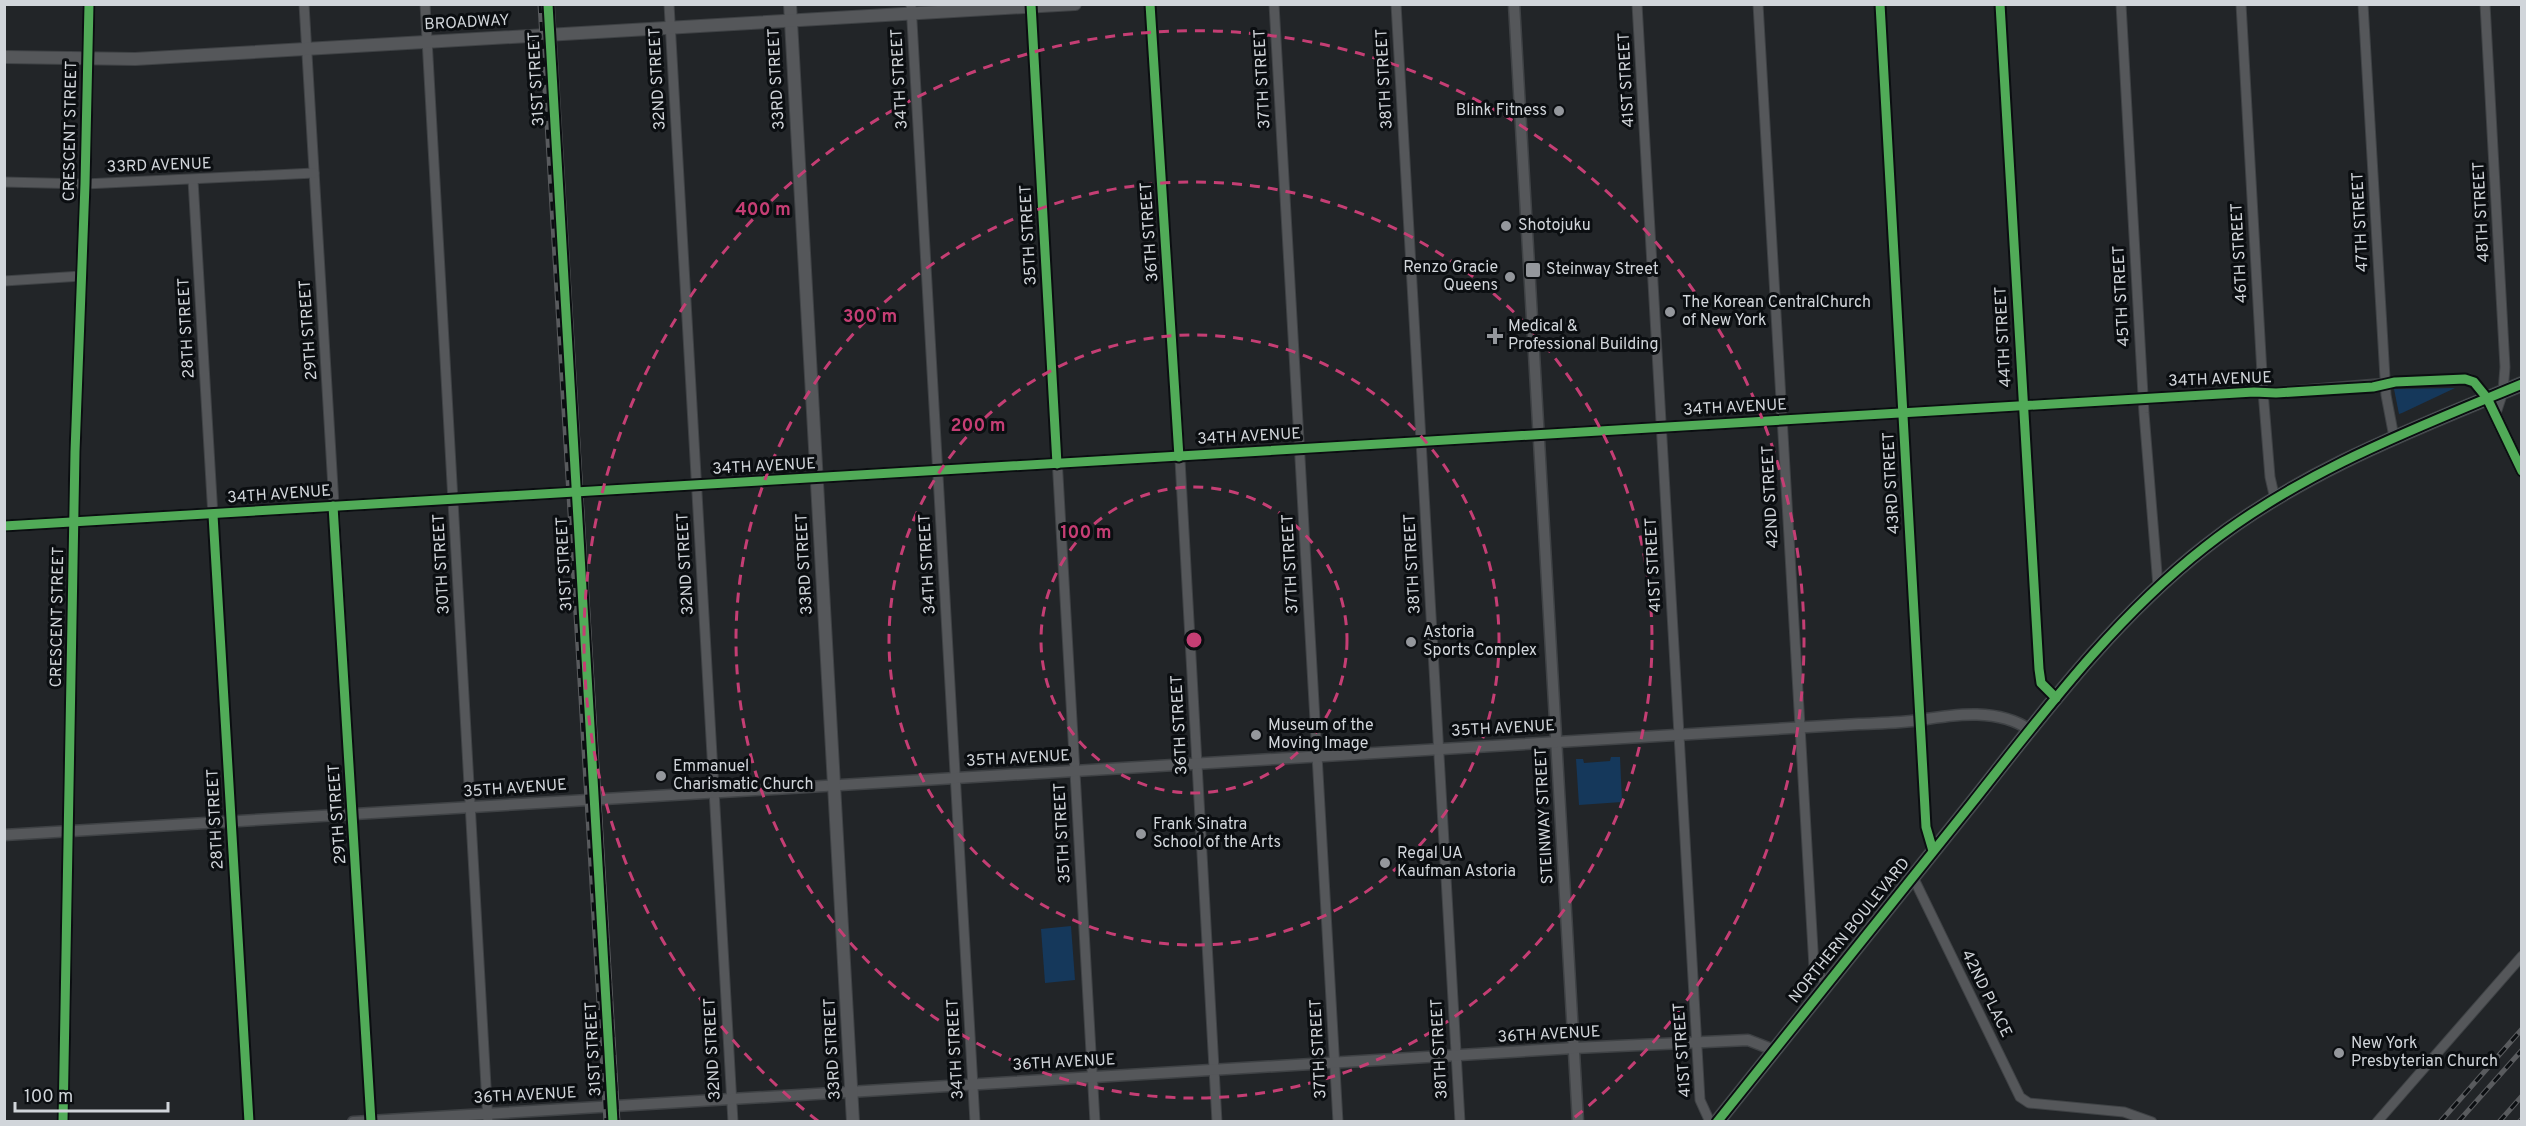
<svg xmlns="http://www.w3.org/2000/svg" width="2526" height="1126" viewBox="0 0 2526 1126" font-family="Overpass,sans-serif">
<rect width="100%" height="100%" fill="#222528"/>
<g fill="#15385b">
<path d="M2455 388 2402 413 2399 414 2394 389Z"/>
<path d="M1611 757H1620L1622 802 1579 805 1576 759H1583L1584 763 1610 761Z"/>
<path d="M1071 926 1075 980 1045 983 1041 929Z"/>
</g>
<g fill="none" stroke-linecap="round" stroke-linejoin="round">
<defs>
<g id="minor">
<path d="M304 4 371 1122"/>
<path d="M425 4 488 1122"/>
<path d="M669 4 733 1122"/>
<path d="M911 4 975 1122"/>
<path d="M1031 4 1095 1122"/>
<path d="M1150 4 1179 442 1217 1122"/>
<path d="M1274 4 1338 1122"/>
<path d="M1396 4 1460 1122"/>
<path d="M1637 4 1700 1100 1710 1122"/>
<path d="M1758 4 1814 967 1826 984"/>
<path d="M1880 4 1926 827 1933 851"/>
<path d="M2000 4 2039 669 2041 683 2056 698"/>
<path d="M2121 4 2144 413 2158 586"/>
<path d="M2241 4 2263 391 2270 477 2275 499"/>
<path d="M2363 4 2386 395 2394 437"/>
<path d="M2485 4 2505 367 2503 392 2495 416"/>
<path d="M193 180 249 1122"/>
<path d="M4 182 85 184 314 173"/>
<path d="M4 281 82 276"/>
<path d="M2385 384 2395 382 2469 379 2477 385 2487 398"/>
<path d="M1913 877 2020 1097 2029 1103 2124 1112 2152 1122"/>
<path d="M2377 1122 2522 956"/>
</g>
<g id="tertiary">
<path d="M1514 4 1578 1122"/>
<path d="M2487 398 2522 471"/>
<path d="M4 526 2254 392 2276 393 2385 384"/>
<path d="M4 835 1859 724C1880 723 1900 723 1920 720 1956 714 1999 708 2030 730"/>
<path d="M63 1122 75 452 85 184 89 4"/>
<path d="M353 1122 1574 1048 1748 1040 1774 1050"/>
</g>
<g id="secondary">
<path d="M548 4 613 1122"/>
<path d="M790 4 853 1122"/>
<path d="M4 57 135 59 1075 4"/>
</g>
<path id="primary" d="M1717 1122C1802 1015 1887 909 1972 803 2044 712 2113 619 2205 547 2300 472 2411 430 2522 384"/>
</defs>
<use href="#minor" stroke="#3f4245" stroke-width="11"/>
<use href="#tertiary" stroke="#3f4245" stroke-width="13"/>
<use href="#secondary" stroke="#3f4245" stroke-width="14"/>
<use href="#primary" stroke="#3f4245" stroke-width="16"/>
<use href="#minor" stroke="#55575a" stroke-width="9"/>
<use href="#tertiary" stroke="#55575a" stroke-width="10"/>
<use href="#secondary" stroke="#55575a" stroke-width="12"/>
<use href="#primary" stroke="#5b6369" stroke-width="14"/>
<defs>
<g id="rail">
<path d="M540 4 606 1122"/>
<path d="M552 4 618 1122"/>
<path d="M2440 1122 2522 1029"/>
<path d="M2458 1122 2522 1050"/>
<path d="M2499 1122 2522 1096"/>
<path d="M2519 1122 2522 1119"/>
</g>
</defs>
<use href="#rail" stroke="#595b5e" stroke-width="5"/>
<use href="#rail" stroke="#0b0e11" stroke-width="3" stroke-dasharray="9" stroke-linecap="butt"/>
<defs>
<g id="cycleway">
<path d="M548 4 613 1122"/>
<path d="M1031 4 1057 464"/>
<path d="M1150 4 1179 457"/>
<path d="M1880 4 1926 827 1933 851"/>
<path d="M2000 4 2039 669 2041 683 2056 698"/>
<path d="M333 506 371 1122"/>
<path d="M213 515 249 1122"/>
<path d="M4 526 2254 392 2276 393 2373 387 2395 382 2465 379 2474 382 2487 398 2522 471"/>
<path d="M63 1122 75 452 85 184 89 4"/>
<path d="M1717 1122C1802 1015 1887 909 1972 803 2044 712 2113 619 2205 547 2300 472 2411 430 2522 384"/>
</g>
</defs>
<use href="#cycleway" stroke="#0b0e11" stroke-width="13"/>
<use href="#cycleway" stroke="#51ab58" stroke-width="9"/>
</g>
<g fill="none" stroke="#c53e74" stroke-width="3" stroke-dasharray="10 8">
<circle cx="1194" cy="640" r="153"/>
<circle cx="1194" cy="640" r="305"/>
<circle cx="1194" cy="640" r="458"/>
<path d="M818 1121A610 610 0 1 1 1570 1121"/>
</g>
<g fill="#94979c" stroke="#0b0e11" stroke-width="2">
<circle cx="1559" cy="111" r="6"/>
<circle cx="1506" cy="226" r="6"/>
<rect x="1525" y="262" width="16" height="16" rx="3"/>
<circle cx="1510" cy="277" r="6"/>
<circle cx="1670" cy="312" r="6"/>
<path d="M1492 327h6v6h6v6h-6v6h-6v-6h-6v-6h6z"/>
<circle cx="1411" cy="642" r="6"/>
<circle cx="1256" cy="735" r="6"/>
<circle cx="661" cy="776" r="6"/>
<circle cx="1141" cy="834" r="6"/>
<circle cx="1385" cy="863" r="6"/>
<circle cx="2339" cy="1053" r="6"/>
</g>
<g text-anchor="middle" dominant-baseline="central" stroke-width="6" stroke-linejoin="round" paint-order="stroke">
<g font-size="16" fill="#d1d5da" stroke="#0b0e11">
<text transform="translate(467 23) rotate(-3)">BROADWAY</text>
<text transform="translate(537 79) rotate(-93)">31ST STREET</text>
<text transform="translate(658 79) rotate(-93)">32ND STREET</text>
<text transform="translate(777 79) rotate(-93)">33RD STREET</text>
<text transform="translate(900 79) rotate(-93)">34TH STREET</text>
<text transform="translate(1263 79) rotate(-93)">37TH STREET</text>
<text transform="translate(1385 79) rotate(-93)">38TH STREET</text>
<text transform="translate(1627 80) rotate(-93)">41ST STREET</text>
<text transform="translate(71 131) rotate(-89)">CRESCENT STREET</text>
<text transform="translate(159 166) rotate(-2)">33RD AVENUE</text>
<text transform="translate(2482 212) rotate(-93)">48TH STREET</text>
<text transform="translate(2361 222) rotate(-93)">47TH STREET</text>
<text transform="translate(1150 232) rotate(-94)">36TH STREET</text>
<text transform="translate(1029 235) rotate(-93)">35TH STREET</text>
<text transform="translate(2240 253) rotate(-93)">46TH STREET</text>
<text transform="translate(2122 296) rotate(-93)">45TH STREET</text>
<text transform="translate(187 328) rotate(-93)">28TH STREET</text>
<text transform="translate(309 330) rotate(-94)">29TH STREET</text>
<text transform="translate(2004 337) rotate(-93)">44TH STREET</text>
<text transform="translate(2220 380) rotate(-2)">34TH AVENUE</text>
<text transform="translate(1735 408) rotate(-3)">34TH AVENUE</text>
<text transform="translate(1249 437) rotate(-3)">34TH AVENUE</text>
<text transform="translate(764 467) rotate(-3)">34TH AVENUE</text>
<text transform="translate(1892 483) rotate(-93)">43RD STREET</text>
<text transform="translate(279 495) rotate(-4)">34TH AVENUE</text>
<text transform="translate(1771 497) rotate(-93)">42ND STREET</text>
<text transform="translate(442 564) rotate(-93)">30TH STREET</text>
<text transform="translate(565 564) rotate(-93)">31ST STREET</text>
<text transform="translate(686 564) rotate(-93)">32ND STREET</text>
<text transform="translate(805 564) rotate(-93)">33RD STREET</text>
<text transform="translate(928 564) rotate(-93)">34TH STREET</text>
<text transform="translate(1291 564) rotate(-93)">37TH STREET</text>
<text transform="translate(1413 564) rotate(-93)">38TH STREET</text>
<text transform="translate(1654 565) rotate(-93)">41ST STREET</text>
<text transform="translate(58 617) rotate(-89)">CRESCENT STREET</text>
<text transform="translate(1180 725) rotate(-93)">36TH STREET</text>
<text transform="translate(1503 729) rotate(-3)">35TH AVENUE</text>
<text transform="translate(1018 759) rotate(-3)">35TH AVENUE</text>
<text transform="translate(515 789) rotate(-4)">35TH AVENUE</text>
<text transform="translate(338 814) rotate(-94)">29TH STREET</text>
<text transform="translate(1545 816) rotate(-93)">STEINWAY STREET</text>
<text transform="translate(216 819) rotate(-93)">28TH STREET</text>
<text transform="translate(1063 833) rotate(-93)">35TH STREET</text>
<text transform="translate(1850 931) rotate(-51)">NORTHERN BOULEVARD</text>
<text transform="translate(1986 994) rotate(64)">42ND PLACE</text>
<text transform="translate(1549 1035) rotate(-3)">36TH AVENUE</text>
<text transform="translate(594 1049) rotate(-93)">31ST STREET</text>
<text transform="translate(713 1049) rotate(-93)">32ND STREET</text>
<text transform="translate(833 1049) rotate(-93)">33RD STREET</text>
<text transform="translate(956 1049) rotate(-93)">34TH STREET</text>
<text transform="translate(1319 1049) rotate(-93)">37TH STREET</text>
<text transform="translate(1440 1049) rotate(-93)">38TH STREET</text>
<text transform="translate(1683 1050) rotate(-94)">41ST STREET</text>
<text transform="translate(1064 1063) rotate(-3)">36TH AVENUE</text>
<text transform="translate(525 1096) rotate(-3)">36TH AVENUE</text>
</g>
<g font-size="16" fill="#d1d5da" stroke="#0b0e11" text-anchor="start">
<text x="1547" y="111" text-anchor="end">Blink Fitness</text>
<text x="1518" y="226">Shotojuku</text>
<text x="1498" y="268" text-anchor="end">Renzo Gracie<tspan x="1498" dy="18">Queens</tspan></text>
<text x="1546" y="270">Steinway Street</text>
<text x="1682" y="303">The Korean CentralChurch<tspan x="1682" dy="18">of New York</tspan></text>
<text x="1508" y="327">Medical &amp;<tspan x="1508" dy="18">Professional Building</tspan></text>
<text x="1423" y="633">Astoria<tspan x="1423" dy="18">Sports Complex</tspan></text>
<text x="1268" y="726">Museum of the<tspan x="1268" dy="18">Moving Image</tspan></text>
<text x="673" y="767">Emmanuel<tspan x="673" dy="18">Charismatic Church</tspan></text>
<text x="1153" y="825">Frank Sinatra<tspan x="1153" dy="18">School of the Arts</tspan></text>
<text x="1397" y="854">Regal UA<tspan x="1397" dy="18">Kaufman Astoria</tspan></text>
<text x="2351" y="1044">New York<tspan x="2351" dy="18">Presbyterian Church</tspan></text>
</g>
</g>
<circle cx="1194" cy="640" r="9" fill="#c53e74" stroke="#0b0e11" stroke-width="3"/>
<g font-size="18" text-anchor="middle" font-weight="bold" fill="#c53e74" stroke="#0b0e11" stroke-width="6" stroke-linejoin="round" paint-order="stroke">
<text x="763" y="215">400 m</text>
<text x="870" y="322">300 m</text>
<text x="978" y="431">200 m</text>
<text x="1086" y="538">100 m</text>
</g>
<rect width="2526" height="1126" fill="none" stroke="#d1d5da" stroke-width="12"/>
<path d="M15 1102v9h153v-9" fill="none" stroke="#d1d5da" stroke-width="3"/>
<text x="24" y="1102" font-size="18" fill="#d1d5da" stroke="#0b0e11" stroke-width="4.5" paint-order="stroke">100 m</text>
</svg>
